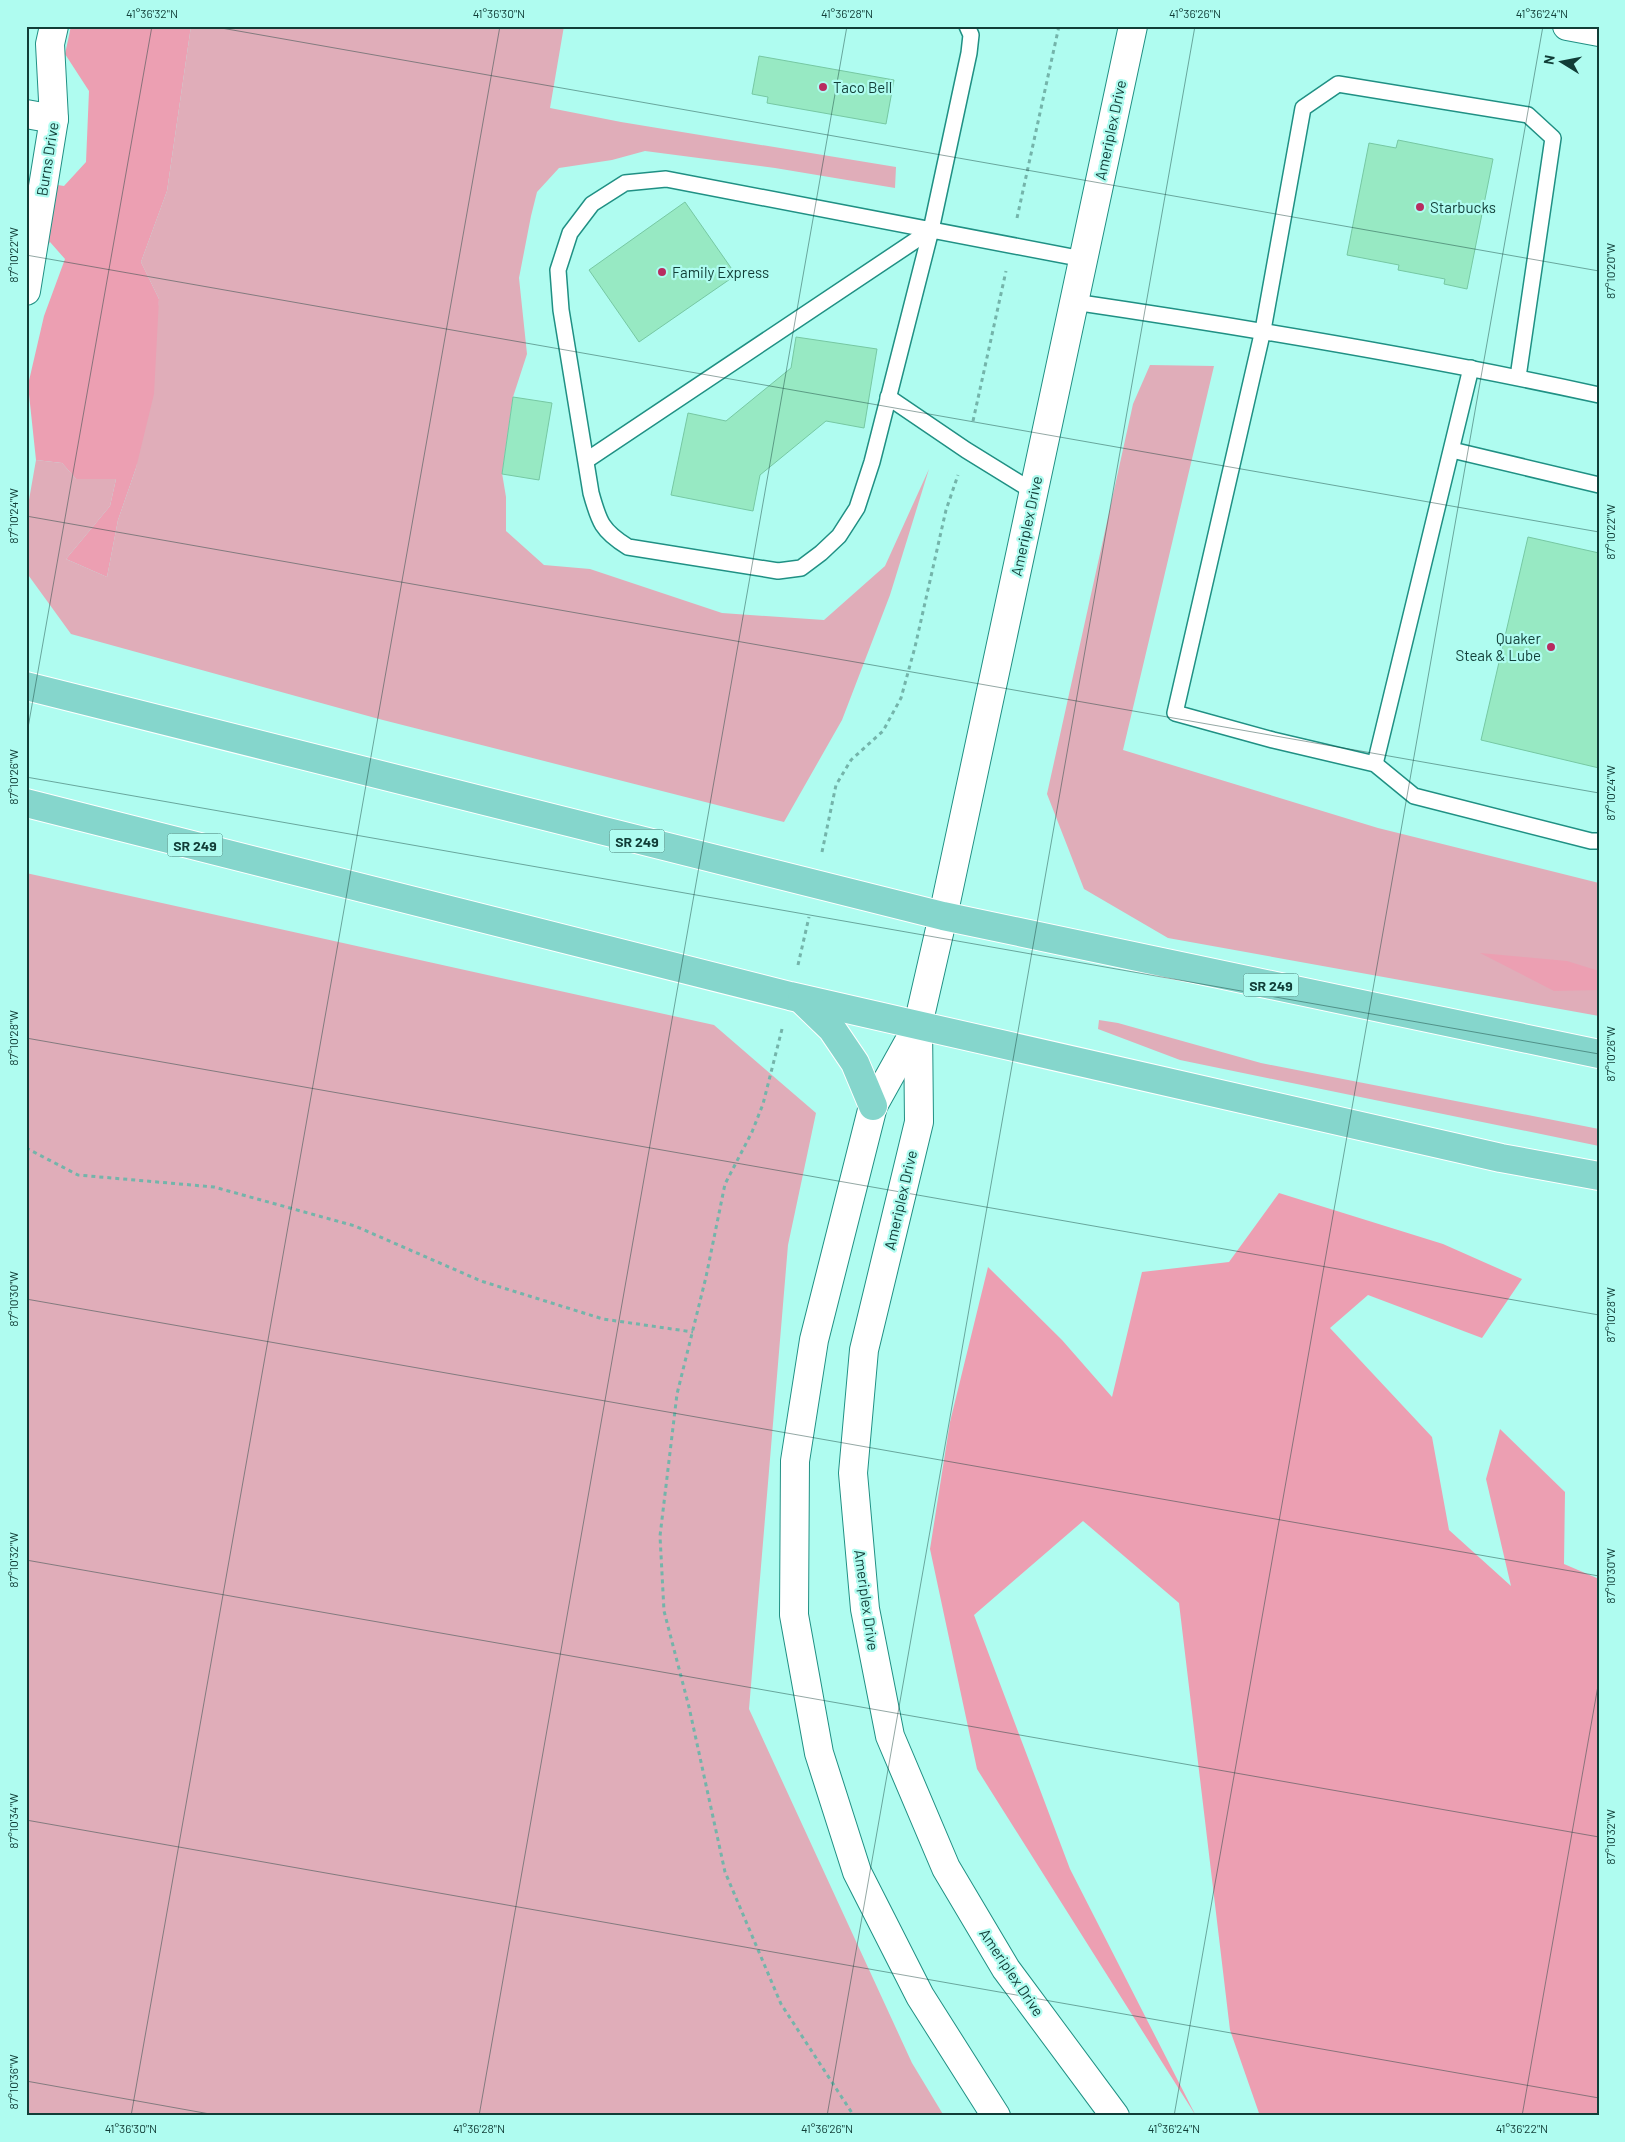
<svg xmlns="http://www.w3.org/2000/svg" width="1625" height="2142" viewBox="0 0 1625 2142" font-family="Barlow,sans-serif">
<rect width="100%" height="100%" fill="#affcf0"/>
<g fill="#e0adb9">
<path d="M191 26H564L550 108 621 122 896 167 895 188 775 168 645 151 612 160 559 168 537 192 531 216 519 278 527 354 513 397 502 473 506 497V531L544 565 590 569 722 613 824 620 885 566 929 469 890 595 842 720 784 822 379 719 71 634 26 572V517L36 460 62 463 76 479H116L110 506 66 559 107 577 118 520 136 468 159 299 141 262 167 191Z"/>
<path d="M1150 365 1214 366 1123 750 1378 828 1599 883V1016L1168 938 1084 889 1047 794 1133 404Z"/>
<path d="M26 873 714 1025 816 1113 788 1245 749 1709 912 2063 944 2116H26Z"/>
<path d="M1099 1020 1118 1023 1261 1063 1599 1129V1146L1180 1060 1098 1029Z"/>
</g>
<g fill="#ec9fb2">
<path d="M71 26H191L167 191 141 262 159 299 154 394 136 468 118 520 107 577 66 559 110 506 116 479H76L62 463 36 460 28 385 44 316 65 259 50 242 26 284V180L64 186 86 162 89 91 65 54Z"/>
<path d="M1480 953 1567 961 1599 971V990L1554 991Z"/>
<path d="M1279 1193 1443 1244 1522 1279 1482 1338 1368 1295 1330 1328 1432 1437 1449 1530 1511 1586 1486 1479 1500 1429 1565 1492 1564 1564 1599 1579V2116H1260L1230 2030 1179 1603 1083 1521 974 1615 1070 1869 1196 2116 977 1769 930 1549 950 1422 988 1267 1062 1340 1112 1397 1142 1272 1229 1262Z"/>
</g>
<g fill="#97e9c3" stroke="#76c8a3">
<path d="M759 56 894 80 886 124 767 103 768 97 752 94Z"/>
<path d="M1398 140 1493 159 1467 289 1444 284 1445 279 1398 270 1399 265 1347 255 1369 143 1396 148Z"/>
<path d="M685 202 736 275 639 342 589 270Z"/>
<path d="M796 337 877 349 864 428 826 421 760 475 753 511 671 495 688 413 726 421 791 368Z"/>
<path d="M513 397 552 403 539 480 502 474Z"/>
<path d="M1528 537 1599 553V768L1481 740Z"/>
</g>
<g fill="none" stroke-linecap="round" stroke-linejoin="round">
<defs>
<g id="lane">
<path d="M967 26 971 35 969 53 931 230 872 462 857 508 839 536 821 553 801 568 778 571 628 547C602 531 599 522 591 493L561 310 558 270 570 233 592 204 625 183 666 179C805 205 944 232 1083 259"/>
<path d="M1074 302C1250 328 1425 357 1599 395"/>
<path d="M1518 377 1553 138 1528 115 1338 84 1303 108 1263 330 1175 713 1273 740 1375 764 1414 796 1591 841H1599"/>
<path d="M888 397 966 450 1034 492"/>
<path d="M1452 450 1599 485"/>
<path d="M587 460 931 230"/>
<path d="M1375 764 1471 368"/>
</g>
<g id="street">
<path d="M1567 26 1599 32"/>
<path d="M26 114 54 119"/>
<path d="M26 291 54 119 50 44 54 26"/>
<path d="M917 1027 873 1106 814 1340 795 1461 794 1615 819 1753 857 1872 920 1996 996 2116"/>
<path d="M1115 2116 1006 1969 946 1868 890 1736 865 1609 853 1473 864 1350 919 1122 918 1025 943 916 1133 26"/>
</g>
<g id="primary">
<path d="M26 686 943 916 1599 1054"/>
<path d="M26 803 790 996 1501 1158 1599 1176"/>
<path d="M802 1000 832 1029 855 1063 873 1106"/>
</g>
</defs>
<use href="#lane" stroke="#209084" stroke-width="18"/>
<use href="#street" stroke="#209084" stroke-width="30"/>
<use href="#primary" stroke="#fff" stroke-width="30"/>
<g stroke="#74b4aa" stroke-width="3" stroke-dasharray="4 4" stroke-linecap="butt">
<path d="M1017 218 1059 26"/>
<path d="M973 421 1006 271"/>
<path d="M822 852 836 785 851 760 883 731 901 698 915 647 946 510 958 475"/>
<path d="M798 965 809 917"/>
<path d="M782 1029 763 1104 752 1132 725 1184 706 1277 677 1394 660 1536 664 1611 689 1707 725 1872 781 2004 854 2116"/>
<path d="M26 1148 78 1175 214 1187 355 1226 481 1281 603 1319 693 1332"/>
</g>
<use href="#lane" stroke="#fff" stroke-width="15"/>
<use href="#street" stroke="#fff" stroke-width="28"/>
<use href="#primary" stroke="#85d6cc" stroke-width="28"/>
</g>
<path fill="none" stroke="#113d37" stroke-width="1" stroke-opacity="0.45" d="M210 26 1599 271M26 255 1599 532M26 516 1599 793M26 739 152 26M26 777 1599 1054M26 1038 1599 1315M26 1299 1599 1576M26 1560 1599 1837M26 1820 1599 2098M26 2081 221 2116M131 2116 500 26M479 2116 847 26M827 2116 1195 26M1174 2116 1543 26M1522 2116 1599 1680"/>
<g fill="#b82c60" stroke="#affcf0" stroke-width="2">
<circle cx="823" cy="87" r="5"/>
<circle cx="1420" cy="207" r="5"/>
<circle cx="662" cy="272" r="5"/>
<circle cx="1551" cy="647" r="5"/>
</g>
<g text-anchor="middle" dominant-baseline="central" stroke-width="4.5" stroke-linejoin="round" paint-order="stroke">
<g fill="#affcf0" stroke="#40766e" stroke-width="1">
<rect x="609.5" y="829.5" width="55" height="23" rx="4"/>
<rect x="167.5" y="833.5" width="55" height="23" rx="4"/>
<rect x="1243.5" y="973.5" width="55" height="23" rx="4"/>
</g>
<g font-size="14" font-weight="bold" fill="#113d37">
<text x="637" y="841">SR 249</text>
<text x="195" y="845">SR 249</text>
<text x="1271" y="985">SR 249</text>
</g>
<g font-size="15" fill="#113d37" stroke="#affcf0" text-anchor="start">
<text x="833" y="87">Taco Bell</text>
<text x="1430" y="207">Starbucks</text>
<text x="672" y="272">Family Express</text>
<text x="1541" y="638" text-anchor="end">Quaker<tspan x="1541" dy="17">Steak &amp; Lube</tspan></text>
</g>
<g font-size="15" fill="#113d37" stroke="#affcf0">
<text transform="translate(1110 130) rotate(-78)">Ameriplex Drive</text>
<text transform="translate(47 159) rotate(-81)">Burns Drive</text>
<text transform="translate(1026 526) rotate(-78)">Ameriplex Drive</text>
<text transform="translate(900 1200) rotate(-77)">Ameriplex Drive</text>
<text transform="translate(867 1600) rotate(82)">Ameriplex Drive</text>
<text transform="translate(1012 1972) rotate(56)">Ameriplex Drive</text>
</g>
</g>
<rect width="1625" height="2142" fill="none" stroke="#affcf0" stroke-width="55"/>
<g transform="translate(1562 62) rotate(280)" stroke="#affcf0" stroke-width="4" paint-order="stroke">
<path d="M0-4L9 19L0 12L-9 19Z" fill="#113d37"/>
<text y="-8" font-size="14" font-weight="bold" text-anchor="middle" fill="#113d37">N</text>
</g>
<rect x="28" y="28" width="1570" height="2086" fill="none" stroke="#113d37" stroke-width="2"/>
<g font-size="12" text-anchor="middle" fill="#113d37">
<text x="152" y="18">41°36'32"N</text>
<text x="499" y="18">41°36'30"N</text>
<text x="847" y="18">41°36'28"N</text>
<text x="1195" y="18">41°36'26"N</text>
<text x="1542" y="18">41°36'24"N</text>
<text transform="translate(14 255) rotate(-90)" y="4">87°10'22"W</text>
<text transform="translate(1611 271) rotate(-90)" y="4">87°10'20"W</text>
<text transform="translate(14 516) rotate(-90)" y="4">87°10'24"W</text>
<text transform="translate(1611 532) rotate(-90)" y="4">87°10'22"W</text>
<text transform="translate(14 777) rotate(-90)" y="4">87°10'26"W</text>
<text transform="translate(1611 793) rotate(-90)" y="4">87°10'24"W</text>
<text transform="translate(14 1038) rotate(-90)" y="4">87°10'28"W</text>
<text transform="translate(1611 1054) rotate(-90)" y="4">87°10'26"W</text>
<text transform="translate(14 1299) rotate(-90)" y="4">87°10'30"W</text>
<text transform="translate(1611 1315) rotate(-90)" y="4">87°10'28"W</text>
<text transform="translate(14 1560) rotate(-90)" y="4">87°10'32"W</text>
<text transform="translate(1611 1576) rotate(-90)" y="4">87°10'30"W</text>
<text transform="translate(14 1821) rotate(-90)" y="4">87°10'34"W</text>
<text transform="translate(1611 1837) rotate(-90)" y="4">87°10'32"W</text>
<text transform="translate(14 2082) rotate(-90)" y="4">87°10'36"W</text>
<text x="131" y="2133">41°36'30"N</text>
<text x="479" y="2133">41°36'28"N</text>
<text x="827" y="2133">41°36'26"N</text>
<text x="1174" y="2133">41°36'24"N</text>
<text x="1522" y="2133">41°36'22"N</text>
</g>
</svg>
